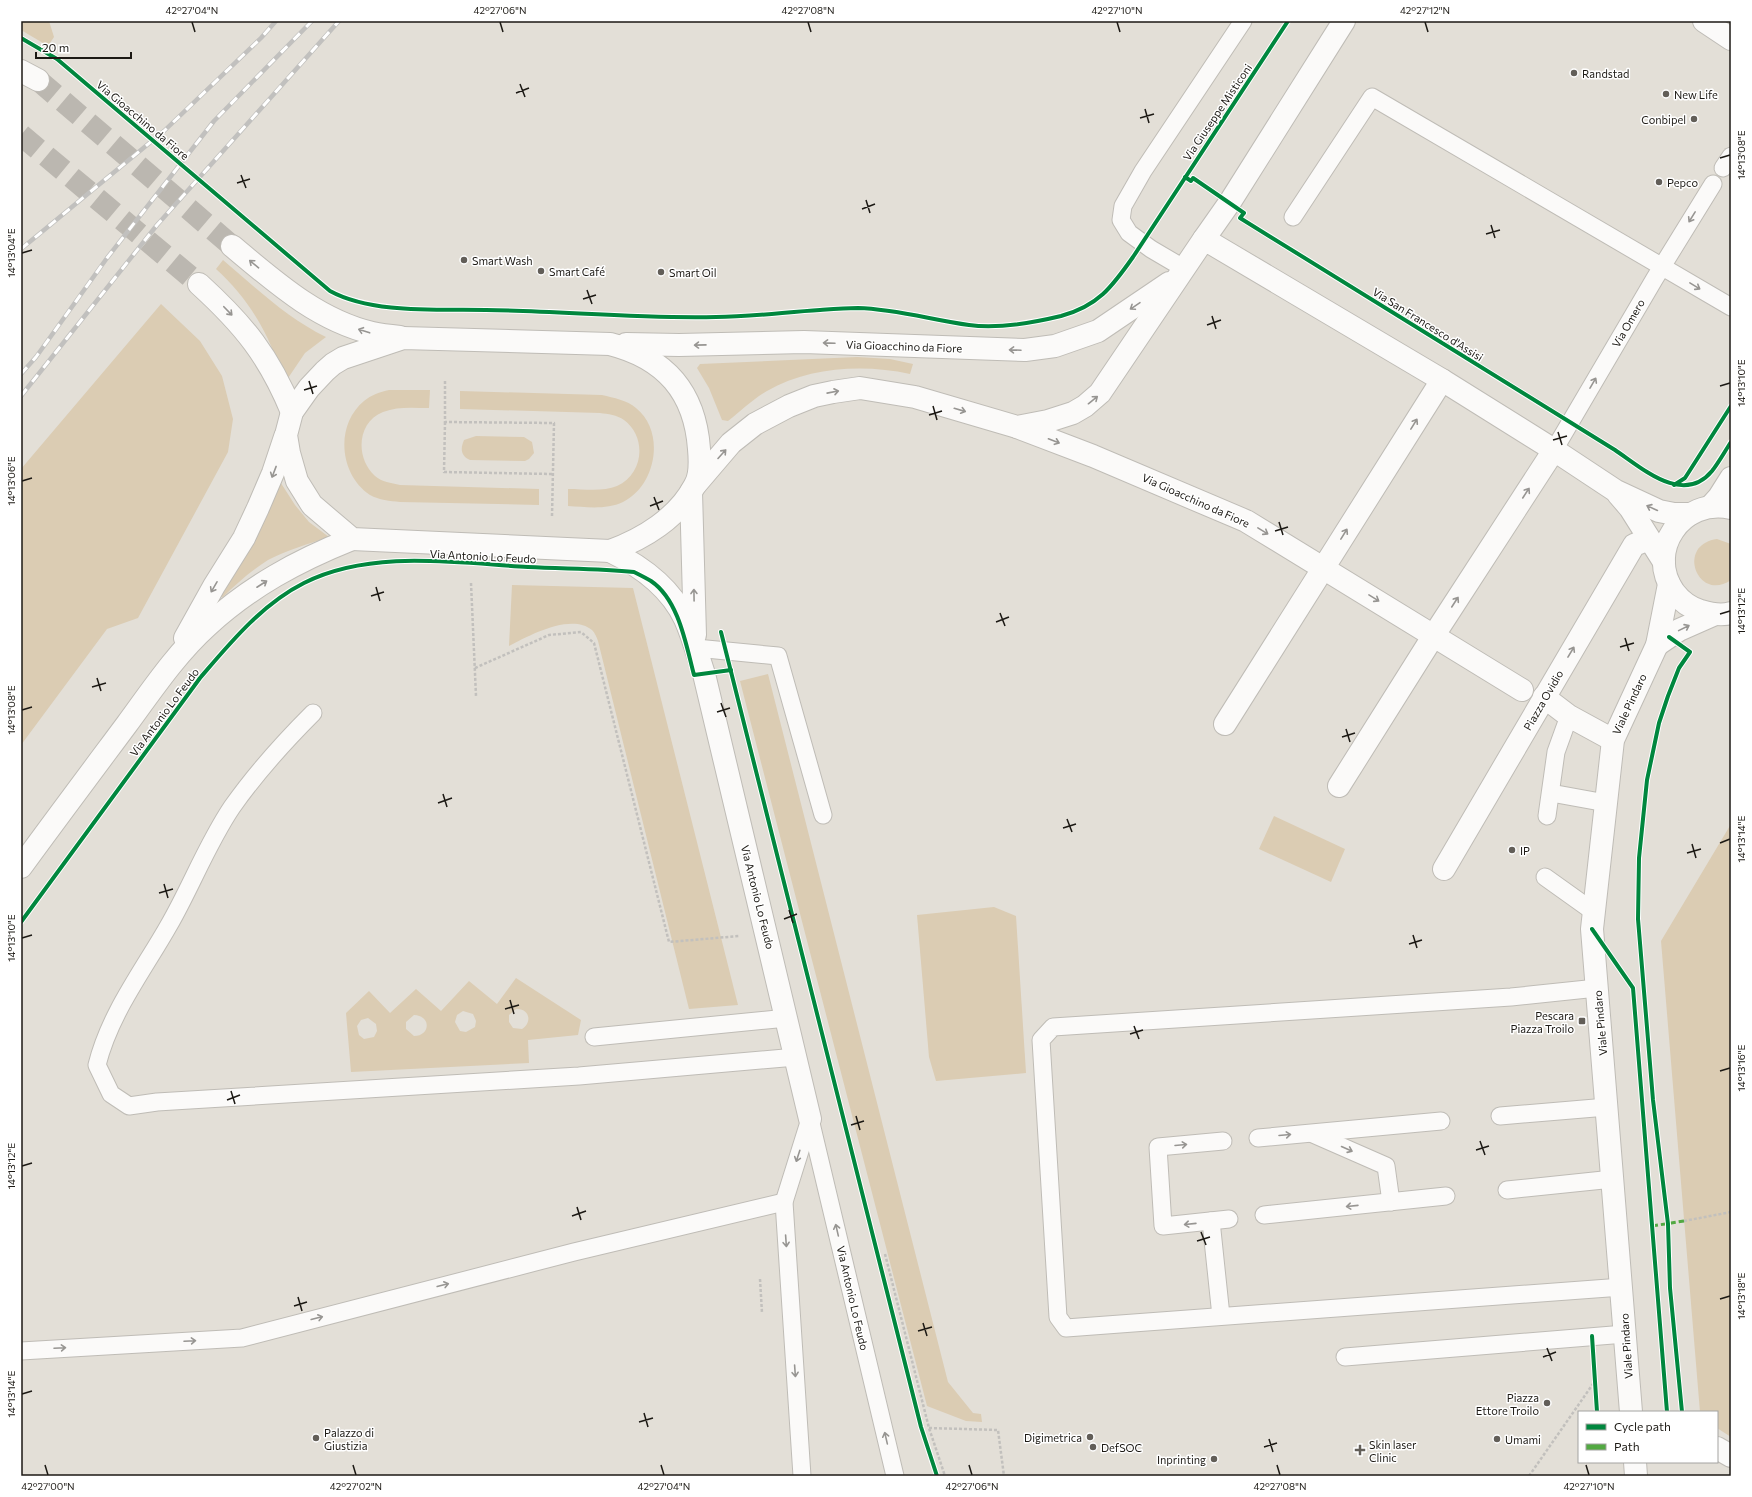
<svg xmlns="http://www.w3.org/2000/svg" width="1752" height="1497" viewBox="0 0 1752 1497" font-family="Commissioner,sans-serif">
<rect width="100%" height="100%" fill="#e3dfd7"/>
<g fill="#dbccb3" fill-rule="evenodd">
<path d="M21 21H49L54 37 48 46 21 30Z"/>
<path d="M223 260C256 288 287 318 326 337L305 353 284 384C272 338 251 301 216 269Z"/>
<path d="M161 304 200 341 222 376 233 419 228 452 138 618 107 629 21 745V469Z"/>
<path d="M857 357 890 359 913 364 910 374C863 364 809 367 767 391 753 399 741 411 728 421L722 420 709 388 697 368 700 364Z"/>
<path d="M389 390H430L429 408C414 408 398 406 383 412 357 422 355 458 375 476 382 482 391 483 400 485L539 489V505L400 502C390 501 379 500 370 495 339 474 335 425 364 401 371 395 380 392 389 390Z"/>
<path d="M460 391 602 395C614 398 627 400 636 408 666 432 656 486 623 502 606 510 586 507 568 506V489C584 489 603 492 617 486 644 474 647 437 624 420 617 415 608 414 600 413L460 409Z"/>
<path d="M476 436 524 437 532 442 534 453 529 459 525 461 470 460C461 456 460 449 464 440Z"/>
<path d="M277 477 295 505 309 522 329 537C308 544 287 550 268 560 252 570 237 583 223 597L218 596Z"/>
<path d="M1717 539 1731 544V580C1698 603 1675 545 1717 539Z"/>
<path d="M512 585 633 588 738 1005 689 1009 598 641C597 638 595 633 592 630 571 613 530 635 509 646Z"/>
<path d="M768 674 948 1382 973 1413 981 1414 982 1422 966 1421 927 1406 740 681Z"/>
<path d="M1274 816 1345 849 1331 882 1259 849Z"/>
<path d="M1731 824V1437L1717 1428V1412H1700L1661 941Z"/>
<path d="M994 907 1016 916 1026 1073 936 1081 929 1057 917 915Z"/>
<path d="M516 978 581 1020 578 1035 528 1040 529 1063 351 1072 346 1013 369 991 390 1013 416 989 441 1011 469 981 497 1004ZM516 1009C529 1008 533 1022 522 1029L513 1028 509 1022V1015ZM463 1011 473 1014 476 1021 475 1027 466 1032 460 1031 455 1022 457 1015ZM414 1015C432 1016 430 1036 414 1036L406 1029V1022ZM368 1018 376 1024 377 1031 374 1037 364 1039 359 1035 357 1026 361 1020Z"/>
</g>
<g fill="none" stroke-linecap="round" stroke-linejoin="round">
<g stroke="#bbb7b0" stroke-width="22" stroke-dasharray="22 11" stroke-linecap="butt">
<path d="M38 80 232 246"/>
<path d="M21 135 199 284"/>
</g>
<defs>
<g id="service">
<path d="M1723 168 1731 156"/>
<path d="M1293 217 1372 97 1731 307"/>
<path d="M1185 269 1151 249 1129 233 1121 220 1123 206 1143 171 1243 21"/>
<path d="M1554 450 1655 278 1713 184"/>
<path d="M696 648 778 656 823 815"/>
<path d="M313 713C284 742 256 773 232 807 207 844 191 887 169 925 143 971 110 1013 97 1065L111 1094 129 1106 157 1102 579 1076 796 1057"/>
<path d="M1551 793 1606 803"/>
<path d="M1547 816 1556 752 1569 716"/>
<path d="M1545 877 1594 912"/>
<path d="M1597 988 1511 997 1053 1027 1041 1040 1058 1317 1066 1328 1622 1287"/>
<path d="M594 1037 787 1018"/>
<path d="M1500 1116 1607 1107"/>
<path d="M810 1119 895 1476"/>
<path d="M1313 1134 1386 1166 1391 1202"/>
<path d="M1258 1138 1441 1121"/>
<path d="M1223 1141 1158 1147 1163 1226 1229 1219"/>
<path d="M1507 1190 1613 1179"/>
<path d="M1264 1215 1446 1196"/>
<path d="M1211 1221 1221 1316"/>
<path d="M21 1351 242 1338 574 1252 784 1202"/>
<path d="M1345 1357 1625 1334"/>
<path d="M802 1476 784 1202 810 1119"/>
</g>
<g id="minor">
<path d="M1704 21 1731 39"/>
<path d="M1204 239 1230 202 1344 21"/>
<path d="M1017 427 1093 456 1246 521 1522 690"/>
<path d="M691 492 695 635"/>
<path d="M610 551C641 566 670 587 685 619 693 637 698 656 704 674L810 1119"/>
<path d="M1544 697 1569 716 1613 740"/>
<path d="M1225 724 1442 380"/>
<path d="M1339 786 1434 635 1554 450"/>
<path d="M1444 869 1634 545 1649 539"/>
<path d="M1717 1448 1731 1456"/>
</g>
<g id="tertiary">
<path d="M21 71 38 80"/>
<path d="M232 246C274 281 317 320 372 333 381 335 390 336 400 337"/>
<path d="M199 284C244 325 269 356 292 412"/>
<path d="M403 338 610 344C665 358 695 392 699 449 700 460 701 475 695 485 678 518 643 539 610 551L352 539 312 505 297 481 289 453 286 435 292 412 309 388 325 371 333 364 343 358Z"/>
<path d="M626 344 679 345 804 342 1025 350 1055 346 1098 331 1169 283"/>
<path d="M696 484 731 443 755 424 789 406 814 396 833 392 860 388 915 397 1017 427 1048 421 1073 413 1085 406 1100 393 1204 239 1442 380 1554 450 1616 491 1659 511 1674 514H1690"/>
<path d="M1618 494 1630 508 1664 562"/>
<path d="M185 638 214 586 244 538 258 508 273 473 285 437"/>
<path d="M21 867C56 819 92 771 127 724 152 690 176 654 207 626 251 586 297 561 352 539"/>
</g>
<g id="secondary">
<path d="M1710 507 1719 497 1731 478"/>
<path d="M1731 508C1682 497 1645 551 1674 592 1681 601 1690 608 1701 611 1711 614 1721 616 1731 613"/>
<path d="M1657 645 1679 630 1713 615"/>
<path d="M1631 1412 1592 929 1613 740 1657 645 1669 584"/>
<path d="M1635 1462 1636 1476"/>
</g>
</defs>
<use href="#service" stroke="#bfbcb6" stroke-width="19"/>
<use href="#minor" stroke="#bfbcb6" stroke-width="24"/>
<use href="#tertiary" stroke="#bfbcb6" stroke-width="24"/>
<use href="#secondary" stroke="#bfbcb6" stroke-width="24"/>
<g stroke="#c2c0bd" stroke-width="2.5" stroke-dasharray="3 2" stroke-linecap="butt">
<path d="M445 381V422L554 423 552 516"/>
<path d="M445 422 444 472 552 474"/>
<path d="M471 583 476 696"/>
<path d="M475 668 549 635 581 632 594 643 669 942 739 936"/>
<path d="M1684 1221 1731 1212"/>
<path d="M885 1254 929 1428 945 1476"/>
<path d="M760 1279 762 1313"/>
<path d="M929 1428 998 1430 1004 1476"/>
<path d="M1529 1476 1595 1381"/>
</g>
<use href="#service" stroke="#fbfaf9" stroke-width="17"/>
<use href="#minor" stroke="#fbfaf9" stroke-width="22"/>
<use href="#tertiary" stroke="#fbfaf9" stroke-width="22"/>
<use href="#secondary" stroke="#fbfaf9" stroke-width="22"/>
<defs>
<g id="rail">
<path d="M21 249 164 131 261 38 276 21"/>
<path d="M21 374 36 357 107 258 214 121 312 21"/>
<path d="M21 396 157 225 339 21"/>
</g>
</defs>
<use href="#rail" stroke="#c1c0be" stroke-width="4.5"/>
<use href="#rail" stroke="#fff" stroke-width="3" stroke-dasharray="9" stroke-linecap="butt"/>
<path stroke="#52a942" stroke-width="3" stroke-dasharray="6 3" stroke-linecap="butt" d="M1652 1226 1684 1221"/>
<defs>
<g id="cycleway">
<path d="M21 38 57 59 330 291C372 314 438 309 486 310 562 311 639 319 716 317 751 317 786 312 820 310 833 309 845 308 858 308 896 309 932 320 969 325 999 329 1032 323 1061 316 1098 306 1112 287 1133 257L1288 21"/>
<path d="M1185 177 1191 181 1193 178 1244 213 1240 218 1615 450C1642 468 1683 506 1712 471 1719 462 1725 451 1731 442"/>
<path d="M1674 485 1685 478 1731 406"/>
<path d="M721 632 921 1427 937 1476"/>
<path d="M1669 637 1690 652 1679 668 1668 696 1659 723 1647 780 1639 858 1638 919 1653 1100 1668 1224 1670 1288 1682 1412"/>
<path d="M21 922 200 678C230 643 262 604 304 583 371 549 457 563 528 567 563 569 599 568 634 572 640 575 646 578 651 581 679 600 686 645 694 675L731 670"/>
<path d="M1592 929 1633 988 1667 1412"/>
<path d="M1592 1336 1597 1412"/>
</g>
</defs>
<use href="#cycleway" stroke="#fff" stroke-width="6"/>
<use href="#cycleway" stroke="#00873e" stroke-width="4"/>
</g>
<defs><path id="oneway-shaft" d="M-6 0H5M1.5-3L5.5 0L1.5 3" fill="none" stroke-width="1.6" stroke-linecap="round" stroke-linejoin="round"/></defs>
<g stroke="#979592">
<use href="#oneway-shaft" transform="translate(1692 217) rotate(122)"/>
<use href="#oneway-shaft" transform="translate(254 264) rotate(-140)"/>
<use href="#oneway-shaft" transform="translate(1695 286) rotate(31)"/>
<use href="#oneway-shaft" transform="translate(1135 306) rotate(146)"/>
<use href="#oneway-shaft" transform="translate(228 311) rotate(46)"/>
<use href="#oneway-shaft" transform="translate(364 331) rotate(-162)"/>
<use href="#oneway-shaft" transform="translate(829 343) rotate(-178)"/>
<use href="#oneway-shaft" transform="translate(700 345) rotate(179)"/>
<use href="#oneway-shaft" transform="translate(1015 350) rotate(-178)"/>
<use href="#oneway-shaft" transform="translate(1593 383) rotate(-60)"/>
<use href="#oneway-shaft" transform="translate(833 392) rotate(-11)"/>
<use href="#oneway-shaft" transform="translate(1093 400) rotate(-39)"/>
<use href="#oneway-shaft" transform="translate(960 410) rotate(16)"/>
<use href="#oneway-shaft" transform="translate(1414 424) rotate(-58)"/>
<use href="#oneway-shaft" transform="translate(1054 441) rotate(21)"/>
<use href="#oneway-shaft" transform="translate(722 454) rotate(-48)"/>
<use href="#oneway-shaft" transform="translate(274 472) rotate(111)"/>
<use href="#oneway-shaft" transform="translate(1526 493) rotate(-57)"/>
<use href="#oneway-shaft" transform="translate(1652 508) rotate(-155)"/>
<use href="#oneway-shaft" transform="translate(1263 531) rotate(31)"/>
<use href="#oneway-shaft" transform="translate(1344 534) rotate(-58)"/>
<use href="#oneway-shaft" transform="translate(262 584) rotate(-33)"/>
<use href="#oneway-shaft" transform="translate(214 587) rotate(120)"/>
<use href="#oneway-shaft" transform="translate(694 595) rotate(-91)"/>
<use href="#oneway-shaft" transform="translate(1374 598) rotate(32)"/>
<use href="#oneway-shaft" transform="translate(1455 602) rotate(-57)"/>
<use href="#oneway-shaft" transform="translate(1684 628) rotate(-26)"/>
<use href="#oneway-shaft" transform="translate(1571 652) rotate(-59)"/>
<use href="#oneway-shaft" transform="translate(1285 1135) rotate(-5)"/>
<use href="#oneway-shaft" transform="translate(1181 1145) rotate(-5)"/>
<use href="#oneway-shaft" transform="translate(1347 1149) rotate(24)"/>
<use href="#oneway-shaft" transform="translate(798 1156) rotate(108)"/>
<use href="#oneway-shaft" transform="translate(1352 1206) rotate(174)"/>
<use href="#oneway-shaft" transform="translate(1190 1224) rotate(174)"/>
<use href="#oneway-shaft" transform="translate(837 1230) rotate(-103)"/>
<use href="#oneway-shaft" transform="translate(786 1241) rotate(86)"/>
<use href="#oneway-shaft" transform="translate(443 1285) rotate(-14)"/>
<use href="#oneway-shaft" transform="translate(317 1318) rotate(-14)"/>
<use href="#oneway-shaft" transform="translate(190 1341) rotate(-3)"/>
<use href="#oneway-shaft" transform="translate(60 1348) rotate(-3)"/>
<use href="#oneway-shaft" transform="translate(795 1371) rotate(86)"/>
<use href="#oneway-shaft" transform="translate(886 1438) rotate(-103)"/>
</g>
<path fill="none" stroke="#1c1914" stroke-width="1.5" d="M192 22 195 32M500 22 503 32M808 22 811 32M1117 22 1120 32M1425 22 1428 32M520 84 525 97M516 93 529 88M1145 109 1149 123M1140 118 1154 114M1720 158 1730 155M241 175 246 188M237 183 250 179M866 200 870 213M862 209 875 204M1491 225 1495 238M1486 234 1500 230M22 253 32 250M587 290 592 304M583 299 596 295M1212 316 1216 329M1207 325 1221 320M309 381 313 394M1720 386 1730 383M304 390 317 386M933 406 937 420M929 415 942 411M1558 432 1562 445M1553 440 1567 436M22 481 32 478M654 497 659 510M650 506 663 501M1279 522 1283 535M1275 531 1288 527M376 587 380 601M371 596 384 592M1000 613 1005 626M1720 614 1730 611M996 622 1009 617M1625 638 1629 651M1620 647 1634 643M97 678 101 691M92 687 106 683M721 703 726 717M22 710 32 707M717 712 730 708M1346 729 1350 742M1342 737 1355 733M443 794 447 807M438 803 452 798M1067 819 1072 832M1063 828 1076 824M1720 843 1730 839M1692 844 1696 858M1687 853 1701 849M164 884 168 898M159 893 173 889M789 910 793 923M784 919 797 914M1413 935 1417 948M22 938 32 935M1409 944 1422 940M510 1000 514 1014M505 1009 519 1005M1134 1026 1139 1039M1130 1034 1143 1030M1720 1071 1730 1068M231 1091 235 1104M227 1100 240 1095M856 1116 860 1130M851 1125 864 1121M1480 1141 1485 1155M1476 1150 1489 1146M22 1166 32 1163M577 1207 581 1220M572 1216 586 1211M1201 1232 1206 1245M1197 1241 1210 1237M298 1297 302 1311M1720 1299 1730 1296M294 1306 307 1302M923 1323 927 1336M918 1331 932 1327M1547 1348 1552 1361M1543 1357 1556 1352M22 1394 32 1391M644 1413 648 1427M639 1422 653 1418M1269 1439 1273 1452M1264 1447 1277 1443M45 1465 48 1475M353 1465 356 1475M661 1465 664 1475M969 1465 972 1475M1277 1465 1280 1475M1586 1465 1589 1475"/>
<g fill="#625e58" stroke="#fff" stroke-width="1.5">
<circle cx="1574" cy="73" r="4"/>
<circle cx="1666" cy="94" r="4"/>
<circle cx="1694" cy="119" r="4"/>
<circle cx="1659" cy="182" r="4"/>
<circle cx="464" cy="260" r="4"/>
<circle cx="541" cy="271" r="4"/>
<circle cx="661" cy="272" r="4"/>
<circle cx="1512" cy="850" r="4"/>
<rect x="1578" y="1017" width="8" height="8" rx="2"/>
<circle cx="1547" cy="1403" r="4"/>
<circle cx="1090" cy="1437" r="4"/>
<circle cx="316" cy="1438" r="4"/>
<circle cx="1497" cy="1439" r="4"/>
<circle cx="1093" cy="1447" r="4"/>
<path d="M1358 1444h4v4h4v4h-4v4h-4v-4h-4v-4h4z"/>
<circle cx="1214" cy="1459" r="4"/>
</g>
<g text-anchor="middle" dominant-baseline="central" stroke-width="3" stroke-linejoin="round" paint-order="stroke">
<g font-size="11" fill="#1c1914" stroke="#fff" text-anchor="start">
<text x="1582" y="73">Randstad</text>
<text x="1674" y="94">New Life</text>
<text x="1686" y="119" text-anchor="end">Conbipel</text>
<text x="1667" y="182">Pepco</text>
<text x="472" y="260">Smart Wash</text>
<text x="549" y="271">Smart Café</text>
<text x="669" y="272">Smart Oil</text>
<text x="1520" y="850">IP</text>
<text x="1574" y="1015" text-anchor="end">Pescara<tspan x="1574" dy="13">Piazza Troilo</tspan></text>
<text x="1539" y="1397" text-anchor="end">Piazza<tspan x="1539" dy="13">Ettore Troilo</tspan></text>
<text x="324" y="1432">Palazzo di<tspan x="324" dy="13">Giustizia</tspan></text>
<text x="1082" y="1437" text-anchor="end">Digimetrica</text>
<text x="1505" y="1439">Umami</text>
<text x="1369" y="1444">Skin laser<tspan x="1369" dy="13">Clinic</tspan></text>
<text x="1101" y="1447">DefSOC</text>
<text x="1206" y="1459" text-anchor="end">Inprinting</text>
</g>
<g font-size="11" fill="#1c1914" stroke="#fff">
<text transform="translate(1217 112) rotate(-56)">Via Giuseppe Misticoni</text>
<text transform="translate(143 120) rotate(40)">Via Gioacchino da Fiore</text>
<text transform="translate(1628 323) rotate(-60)">Via Omero</text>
<text transform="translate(1428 324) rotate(32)">Via San Francesco d'Assisi</text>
<text transform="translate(904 346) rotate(2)">Via Gioacchino da Fiore</text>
<text transform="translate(1196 500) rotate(24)">Via Gioacchino da Fiore</text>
<text transform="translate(483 556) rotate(3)">Via Antonio Lo Feudo</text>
<text transform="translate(1543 700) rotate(-60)">Piazza Ovidio</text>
<text transform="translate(1629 704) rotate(-65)">Viale Pindaro</text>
<text transform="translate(164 712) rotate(-53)">Via Antonio Lo Feudo</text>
<text transform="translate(758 897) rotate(76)">Via Antonio Lo Feudo</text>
<text transform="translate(1600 1023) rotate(-95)">Viale Pindaro</text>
<text transform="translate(853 1298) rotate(77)">Via Antonio Lo Feudo</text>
<text transform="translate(1626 1346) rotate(-94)">Viale Pindaro</text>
</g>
</g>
<rect width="1752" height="1497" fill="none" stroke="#ffffff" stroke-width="44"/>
<rect x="1578" y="1411" width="140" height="52" fill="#ffffff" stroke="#a4a3a1"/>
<rect x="1586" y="1424" width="20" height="6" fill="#00873e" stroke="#a4a3a1"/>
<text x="1614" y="1431" font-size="12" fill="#1c1914">Cycle path</text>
<rect x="1586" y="1444" width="20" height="6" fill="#52a942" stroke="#a4a3a1"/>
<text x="1614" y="1451" font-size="12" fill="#1c1914">Path</text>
<path d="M36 52v6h95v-6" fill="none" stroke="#1c1914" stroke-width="2"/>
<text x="42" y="52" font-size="12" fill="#1c1914" stroke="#ffffff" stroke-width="3" paint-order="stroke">20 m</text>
<rect x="22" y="22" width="1708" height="1453" fill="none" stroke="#1c1914" stroke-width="1.5"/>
<g font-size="10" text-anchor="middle" fill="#1c1914">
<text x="192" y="14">42°27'04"N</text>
<text x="500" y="14">42°27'06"N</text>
<text x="808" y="14">42°27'08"N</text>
<text x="1117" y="14">42°27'10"N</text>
<text x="1425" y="14">42°27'12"N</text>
<text transform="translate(1741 155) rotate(-90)" y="4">14°13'08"E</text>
<text transform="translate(11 253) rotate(-90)" y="4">14°13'04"E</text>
<text transform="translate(1741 383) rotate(-90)" y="4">14°13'10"E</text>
<text transform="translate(11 481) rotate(-90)" y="4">14°13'06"E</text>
<text transform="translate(1741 611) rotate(-90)" y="4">14°13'12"E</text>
<text transform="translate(11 710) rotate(-90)" y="4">14°13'08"E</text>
<text transform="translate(1741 839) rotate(-90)" y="4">14°13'14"E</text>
<text transform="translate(11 938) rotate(-90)" y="4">14°13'10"E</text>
<text transform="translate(1741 1068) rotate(-90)" y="4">14°13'16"E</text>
<text transform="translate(11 1166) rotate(-90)" y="4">14°13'12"E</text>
<text transform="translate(1741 1296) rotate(-90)" y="4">14°13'18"E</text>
<text transform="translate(11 1394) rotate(-90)" y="4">14°13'14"E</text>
<text x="48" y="1490">42°27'00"N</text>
<text x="356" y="1490">42°27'02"N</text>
<text x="664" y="1490">42°27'04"N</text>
<text x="972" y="1490">42°27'06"N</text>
<text x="1280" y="1490">42°27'08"N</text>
<text x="1589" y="1490">42°27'10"N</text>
</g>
</svg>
